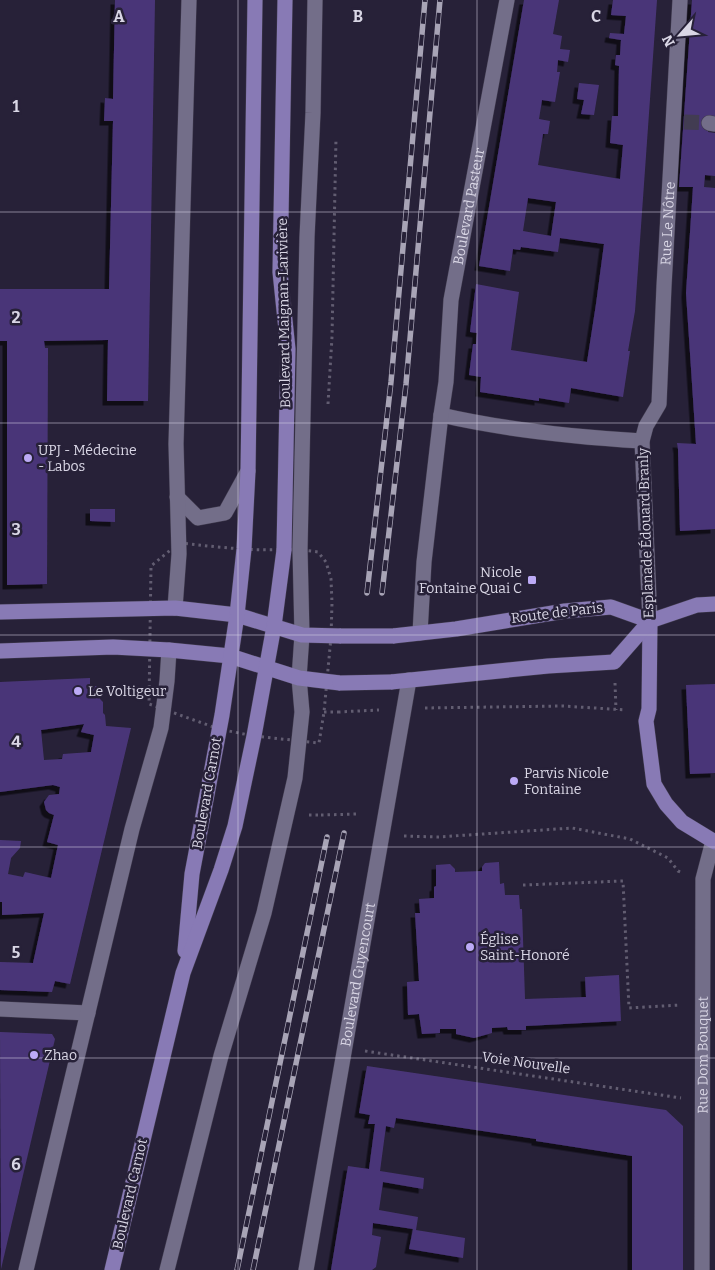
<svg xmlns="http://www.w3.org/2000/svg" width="715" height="1270" viewBox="0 0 715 1270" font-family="Bitter,serif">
<defs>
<filter id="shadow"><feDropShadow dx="-4.5" dy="4.5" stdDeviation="0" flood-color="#0009"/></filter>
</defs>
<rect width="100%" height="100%" fill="#272138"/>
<g fill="#4a3678" fill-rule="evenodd" filter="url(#shadow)">
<path d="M115 0H155L148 401H107L108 340 44 341 45 348H48L47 584 7 585V341H0V289H109L113 121H104L105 98 113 99Z"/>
<path d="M524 0H559L553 34 562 36 560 49 570 50 568 62 558 60 557 72H560L555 102 542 100 539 119 550 121 548 134H543L538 165 620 179 623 145 610 143 612 116H618L619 66 615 65 616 55H620L621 40 609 38 610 33 624 34 626 16 611 15 613 0H657L635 311 628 351H630L623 397 571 388 569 403 539 398V401L480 392 481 377 469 375 473 344H476L477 333 470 332 476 284 519 292 511 350 587 362 596 304 604 244 560 238 558 252 521 247 520 250 513 249 510 271 479 266ZM528 198 556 202 551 236 523 231Z"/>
<path d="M692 0H715V120H709L708 132 715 133V176L705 175 704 187 715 188V529L680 531 678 449 677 443 696 444 686 293 693 187H679Z"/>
<path d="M579 83 599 85 594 115 581 114 584 100 577 99Z"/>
<path d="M90 509H115V522L90 521Z"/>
<path d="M90 678V687L96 686 99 688 100 699 103 702V713L105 715 106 726 131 728 70 984 55 981 52 992 0 990V962L33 963 44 913 2 915V902H0V840L21 841 20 848 11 858 8 874 23 877 25 872 51 878 58 845 47 842 54 815 49 813 46 810 44 802 49 795 59 794 60 787 53 785 0 792V682ZM84 724 81 732 94 735 91 752 63 754 62 759 44 760 41 730Z"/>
<path d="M715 684V773L690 774 686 685Z"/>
<path d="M499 862 500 884 504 883 505 895H519L520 909H522L525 999 586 997 585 977 619 975 621 1021 526 1026V1030H508L507 1027 492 1028V1033L474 1038 456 1034V1029H440V1033L422 1034 419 1014 408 1015 407 982 419 981 415 913H420L419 899 434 898V887L436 886V865L450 864 455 869V872L482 871V867L485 863Z"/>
<path d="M0 1032 52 1034 55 1039 1 1269Z"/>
<path d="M367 1066 666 1110 683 1126V1270H632V1156L536 1141V1139L396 1118 394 1128 386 1126 380 1171 424 1178 423 1189 383 1182 379 1210 418 1217 416 1230 465 1238 463 1258 409 1249 413 1229 373 1223 372 1235 381 1237 376 1267 372 1270H331L348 1166 369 1169 375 1124H368L370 1115 359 1113Z"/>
</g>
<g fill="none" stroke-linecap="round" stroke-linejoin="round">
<path stroke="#423c52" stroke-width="15" stroke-dasharray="15 8" stroke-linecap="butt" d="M684 122 709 123"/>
<defs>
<g id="minor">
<path d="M709 123 715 124"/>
<path d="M441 415C506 430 575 437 642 441"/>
<path d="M177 497 198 518 225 513 248 471"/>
<path d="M175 608 179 554 176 444 189 0"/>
<path id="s1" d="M650 621 642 441 646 426 659 404 664 286 680 0"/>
<path id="s2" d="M420 633 424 562 441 415 446 382 451 300 507 0"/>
<path d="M0 1009 88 1013"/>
<path d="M26 1270 132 829 161 728 167 681 169 650"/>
<path d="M167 1270 221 1056 264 913 295 778 302 712 299 678 302 635 300 549 307 237 313 113 315 0"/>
<path id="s3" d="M306 1270 409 680"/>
<path id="s4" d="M702 1270 703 879 713 841"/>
</g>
<g id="major">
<path d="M0 612 175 608 237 615 302 635 341 636"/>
<path d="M650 621 649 709 646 721 654 784 666 804 682 822 715 842"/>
<path d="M393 636 456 629 565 611 611 607 650 621 697 605 715 604"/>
<path d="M0 651 113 647 169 650 230 656 299 678 340 683"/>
<path d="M391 682 548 666 614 662 650 621"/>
<path d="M185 951 192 874 222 715 237 615 244 549 248 471 255 0"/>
<path d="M112 1270 183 973 221 870 235 826 254 736 274 626 284 550 288 349 280 272 285 0"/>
</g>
</defs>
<use href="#minor" stroke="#403b4e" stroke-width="16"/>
<use href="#major" stroke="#403b4e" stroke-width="16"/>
<g stroke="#625d71" stroke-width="3" stroke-dasharray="2.5 4" stroke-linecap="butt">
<path d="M328 404 332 337 336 138"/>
<path d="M179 543C201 545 223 548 244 549 269 551 293 548 318 552L326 562 331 579 332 603 331 637 324 712 319 743 254 736 219 729 149 704 151 566Z"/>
<path d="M615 683 616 710"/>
<path d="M425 708 563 706 626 710"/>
<path d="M324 712H338"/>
<path d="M309 815H321"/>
<path d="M404 836 438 837 572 828 630 839 668 858 678 871 683 873"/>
<path d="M523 885 623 881 629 1008 681 1005"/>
<path d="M365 1051 681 1098"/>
</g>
<use href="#minor" stroke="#736e89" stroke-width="15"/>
<use href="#major" stroke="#887ab5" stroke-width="15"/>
<defs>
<g id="rail">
<path d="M367 593 391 382 425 0"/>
<path d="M382 593 406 384 440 0"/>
<path d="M237 1270 327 837"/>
<path d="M253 1270 344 833"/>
</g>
</defs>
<use href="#rail" stroke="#a8a4b6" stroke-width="5.5"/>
<use href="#rail" stroke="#272138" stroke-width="4" stroke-dasharray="11" stroke-linecap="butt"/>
<defs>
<g id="major-bridge">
<path d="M341 636H393"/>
<path d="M340 683 391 682"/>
</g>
</defs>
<use href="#major-bridge" stroke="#403b4e" stroke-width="16" stroke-linecap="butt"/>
<g stroke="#625d71" stroke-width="3" stroke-dasharray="2.5 4" stroke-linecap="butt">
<path d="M338 712 379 710"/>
<path d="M321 815 358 814"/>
</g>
<use href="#major-bridge" stroke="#887ab5" stroke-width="15"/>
</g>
<path fill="none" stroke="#d9d6e5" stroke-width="1" stroke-opacity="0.55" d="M238 0V1270M477 0V1270M0 212H715M0 423H715M0 635H715M0 847H715M0 1058H715"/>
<g fill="#bcaaf6" stroke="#272138" stroke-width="2">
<circle cx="28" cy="458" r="5"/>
<rect x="527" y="575" width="10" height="10" rx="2.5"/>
<circle cx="78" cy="691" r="5"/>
<circle cx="514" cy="781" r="5"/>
<circle cx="470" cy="947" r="5"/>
<circle cx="34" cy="1055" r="5"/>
</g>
<g text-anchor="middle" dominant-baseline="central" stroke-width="5" stroke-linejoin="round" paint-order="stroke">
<g font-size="14" fill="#d9d6e5" stroke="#272138">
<text stroke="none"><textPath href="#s2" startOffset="430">Boulevard Pasteur</textPath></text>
<text stroke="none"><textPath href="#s1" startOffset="402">Rue Le Nôtre</textPath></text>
<text transform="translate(284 313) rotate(-91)">Boulevard Maignan-Larivière</text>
<text transform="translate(646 533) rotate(-92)">Esplanade Édouard Branly</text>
<text transform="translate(557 613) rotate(-7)">Route de Paris</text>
<text transform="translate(207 793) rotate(-80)">Boulevard Carnot</text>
<text stroke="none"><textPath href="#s3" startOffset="300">Boulevard Guyencourt</textPath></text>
<text stroke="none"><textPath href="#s4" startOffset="215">Rue Dom Bouquet</textPath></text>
<text transform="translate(526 1063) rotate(8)">Voie Nouvelle</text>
<text transform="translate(130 1194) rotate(-77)">Boulevard Carnot</text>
</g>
<g font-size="14" fill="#d9d6e5" stroke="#272138" text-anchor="start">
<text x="38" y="450">UPJ - Médecine<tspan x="38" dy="16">- Labos</tspan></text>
<text x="522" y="572" text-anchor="end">Nicole<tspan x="522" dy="16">Fontaine Quai C</tspan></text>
<text x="88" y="691">Le Voltigeur</text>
<text x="524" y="773">Parvis Nicole<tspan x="524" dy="16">Fontaine</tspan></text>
<text x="480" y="939">Église<tspan x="480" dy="16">Saint-Honoré</tspan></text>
<text x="44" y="1055">Zhao</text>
</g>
</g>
<g font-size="16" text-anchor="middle" font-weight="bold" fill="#d9d6e5" stroke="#272138" stroke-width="5" stroke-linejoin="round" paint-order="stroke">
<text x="119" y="22">A</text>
<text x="358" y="22">B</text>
<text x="596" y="22">C</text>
<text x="16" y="112">1</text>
<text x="16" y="323">2</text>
<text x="16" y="535">3</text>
<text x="16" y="747">4</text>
<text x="16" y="958">5</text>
<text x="16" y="1170">6</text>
</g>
<g transform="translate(680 35) rotate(243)" stroke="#272138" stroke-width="4" paint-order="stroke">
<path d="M0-4L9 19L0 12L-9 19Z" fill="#d9d6e5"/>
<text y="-8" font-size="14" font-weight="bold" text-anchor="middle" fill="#d9d6e5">N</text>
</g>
</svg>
